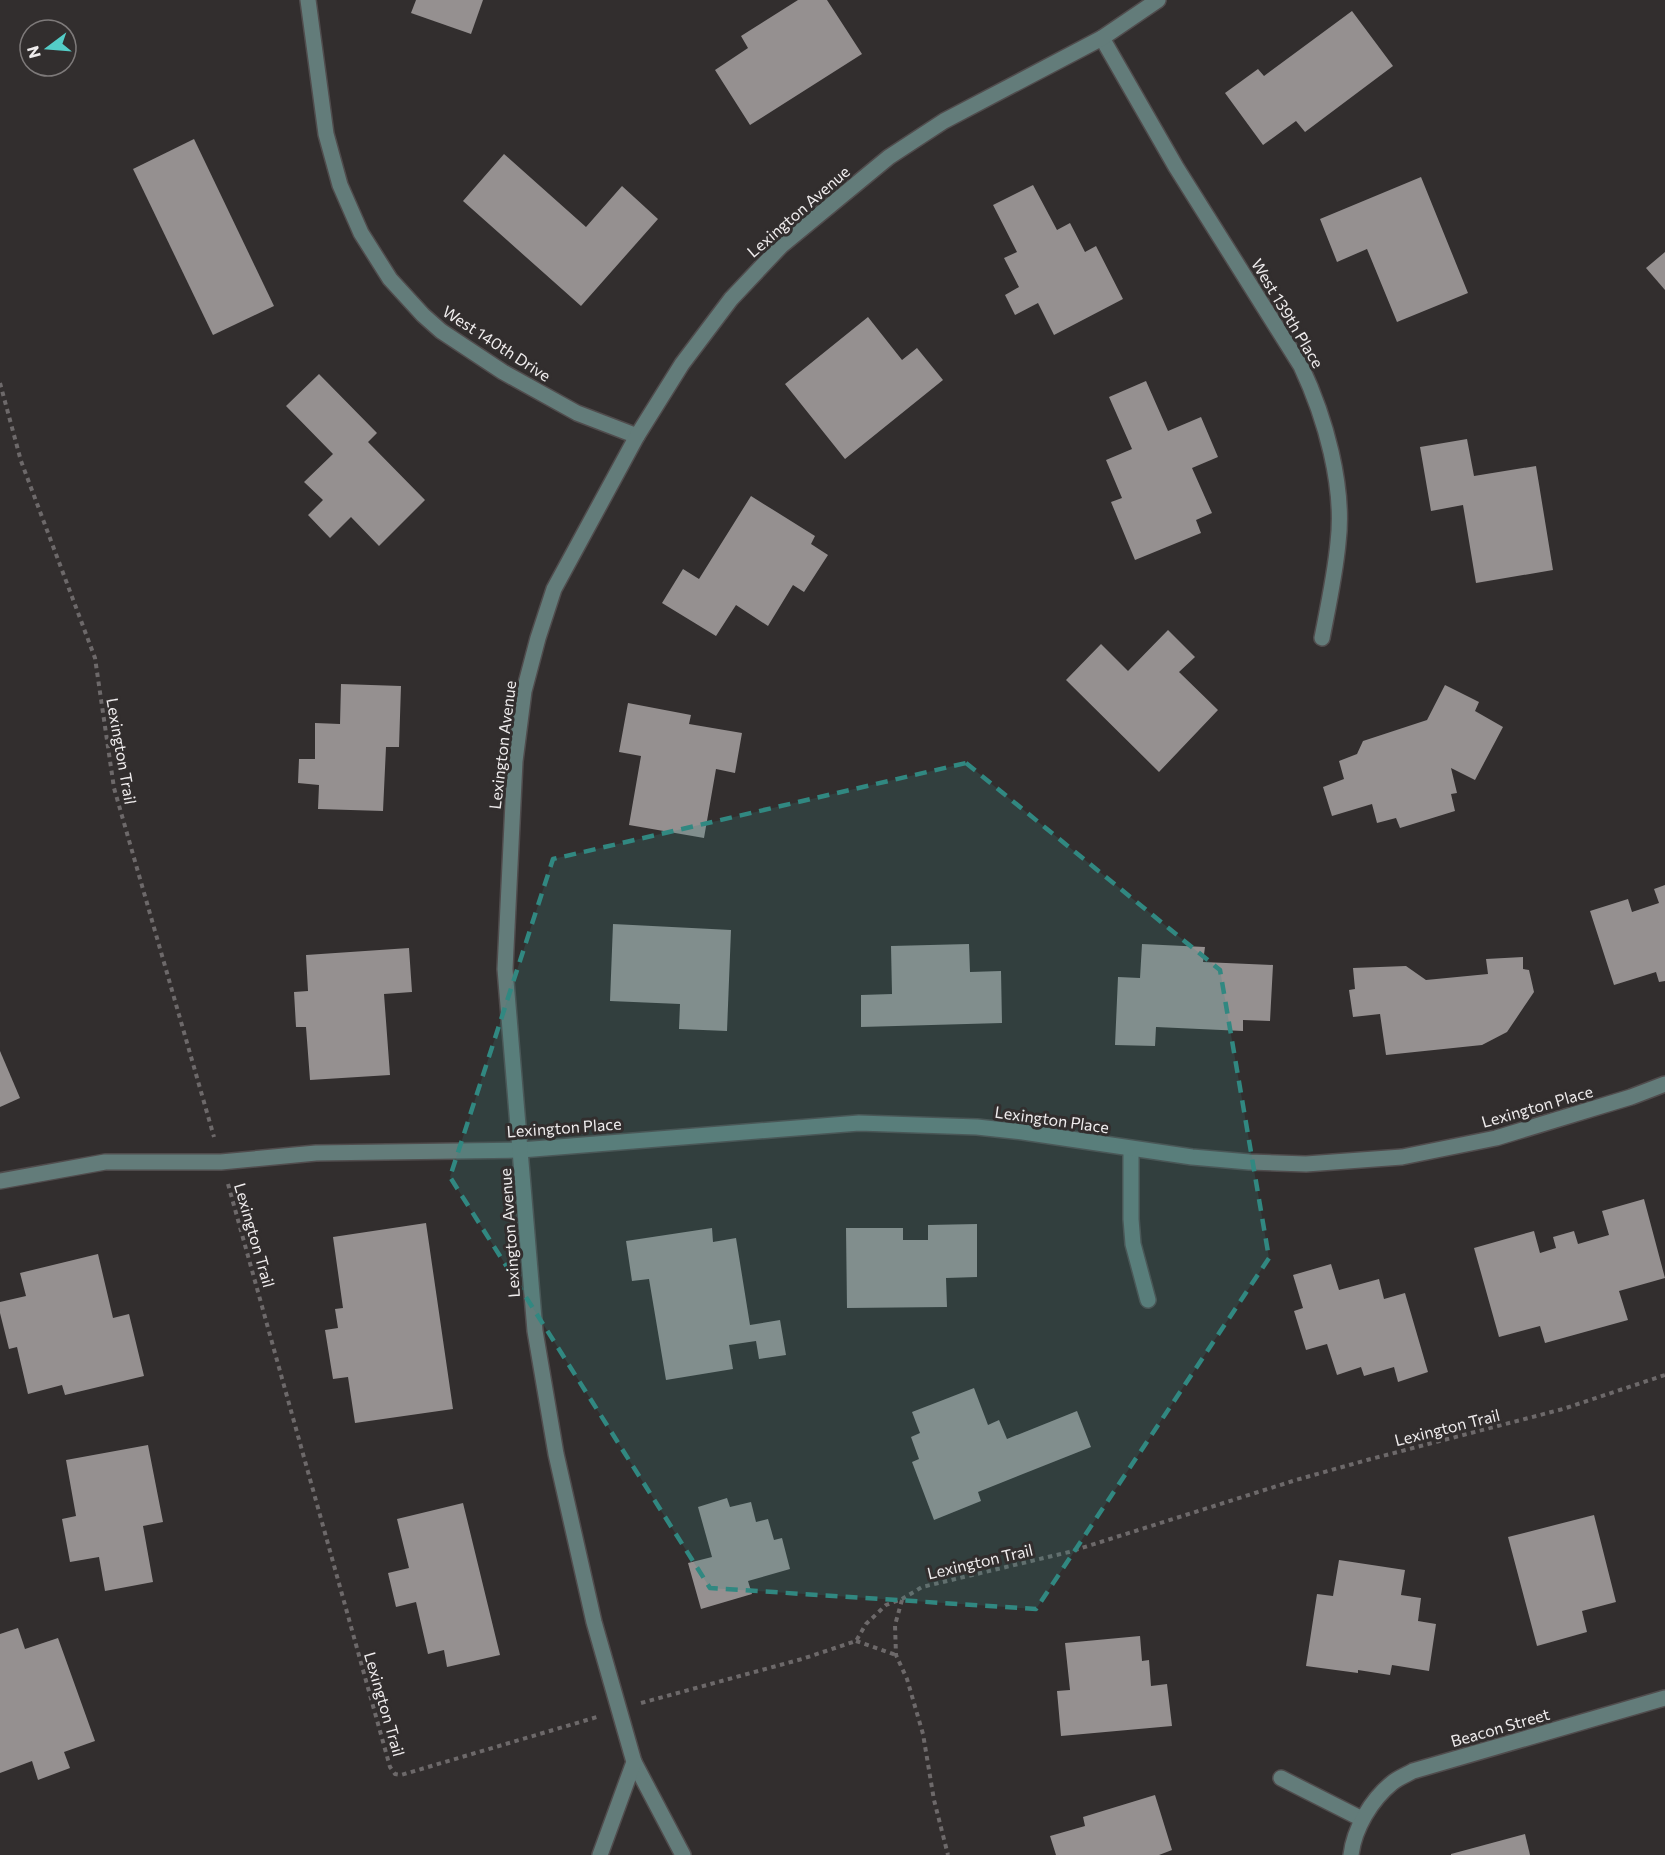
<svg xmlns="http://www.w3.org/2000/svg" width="1665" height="1855" viewBox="0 0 1665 1855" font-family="Commissioner,sans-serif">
<rect width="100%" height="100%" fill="#322e2e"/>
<g fill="#959090">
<path d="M416 0H483L471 34 411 13Z"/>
<path d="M798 0H827L862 54 750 125 715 70 748 48 741 36Z"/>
<path d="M1352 11 1393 66 1305 132 1296 121 1263 145 1225 93 1258 69 1264 76Z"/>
<path d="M194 139 274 306 213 335 133 169Z"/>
<path d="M504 154 586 227 622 186 658 219 581 306 463 201Z"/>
<path d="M1421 177 1468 293 1397 322 1367 249 1337 262 1320 219Z"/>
<path d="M1033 185 1057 230 1070 223 1085 252 1096 246 1123 299 1054 335 1038 303 1015 315 1005 295 1019 287 1004 258 1017 252 993 205Z"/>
<path d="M1665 252V290L1646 268Z"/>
<path d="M868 317 902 360 917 348 943 380 845 459 785 384Z"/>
<path d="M319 374 377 433 368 442 425 500 379 546 351 517 330 538 308 515 323 500 304 482 333 454 286 406Z"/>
<path d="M1146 381 1168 431 1201 417 1218 457 1192 468 1212 513 1196 520 1201 533 1135 560 1111 502 1122 498 1106 460 1132 449 1109 397Z"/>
<path d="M1467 439 1474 476 1536 466 1553 570 1476 583 1463 505 1431 511 1420 447Z"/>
<path d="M751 496 815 536 811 544 828 555 804 592 793 585 768 626 736 605 716 636 662 603 683 569 699 579Z"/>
<path d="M1168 630 1195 657 1179 672 1218 710 1159 772 1066 680 1101 644 1128 671Z"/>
<path d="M341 684 401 686 399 747H386L383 811 318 809 319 785 298 783 299 759H315V723L340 724Z"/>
<path d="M1445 685 1479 702 1475 711 1503 727 1475 780 1451 768 1457 793 1451 794 1455 811 1400 828 1396 818 1377 823 1372 804 1332 816 1323 787 1344 779 1339 761 1357 754 1363 741 1427 720Z"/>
<path d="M628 703 691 715 689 724 742 733 735 773 716 769 704 838 629 825 641 756 619 752Z"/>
<path d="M1665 885V981L1659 982 1656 972 1614 985 1590 911 1628 899 1632 912 1659 903 1654 889Z"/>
<path d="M613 924 731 930 727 1031 679 1029 680 1004 610 1001Z"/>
<path d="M969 944 970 972 1001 971 1002 1023 861 1027V995L892 994 891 946Z"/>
<path d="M1142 944 1205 947 1203 962 1273 965 1270 1021 1243 1020V1031L1156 1027 1155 1046 1115 1045 1118 977 1140 978Z"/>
<path d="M409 948 412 992 384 994 390 1075 310 1080 306 1027H296L294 992 308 991 306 955Z"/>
<path d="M1523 957V969L1529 970 1534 992 1507 1032 1482 1045 1386 1055 1380 1014 1353 1017 1349 990 1355 989 1353 968 1406 966 1426 980 1488 974 1486 959Z"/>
<path d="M0 1051 20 1098 0 1107Z"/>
<path d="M1644 1199 1665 1278 1619 1291 1628 1320 1545 1343 1540 1326 1499 1337 1474 1248 1534 1231 1540 1253 1556 1248 1553 1237 1574 1231 1578 1244 1609 1235 1602 1211Z"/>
<path d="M426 1223 453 1409 355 1423 348 1377 333 1379 325 1330 338 1328 335 1309 343 1308 333 1237Z"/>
<path d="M977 1224V1277L946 1278 947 1307 847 1308 846 1228H903V1240H928V1225Z"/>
<path d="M712 1228 713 1242 736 1238 750 1325 780 1320 786 1355 759 1359 756 1341 729 1345 733 1369 666 1380 649 1279 632 1281 626 1241Z"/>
<path d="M98 1254 113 1318 129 1314 144 1376 65 1395 62 1385 28 1394 17 1347 9 1349 0 1313V1302L26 1296 20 1273Z"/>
<path d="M1331 1264 1339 1290 1379 1279 1384 1299 1405 1293 1428 1372 1398 1382 1394 1367 1364 1376 1361 1367 1337 1375 1327 1344 1306 1350 1294 1311 1303 1308 1293 1275Z"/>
<path d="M974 1388 988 1425 999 1420 1007 1439 1077 1411 1091 1447 978 1492 981 1501 934 1520 912 1462 919 1459 911 1437 920 1433 912 1412Z"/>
<path d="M148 1445 163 1522 143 1526 153 1582 105 1591 99 1557 70 1562 62 1519 76 1516 66 1460Z"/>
<path d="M727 1498 730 1507 751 1502 756 1522 768 1519 774 1540 782 1538 790 1569 748 1581 752 1594 701 1609 688 1563 712 1557 698 1507Z"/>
<path d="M463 1503 500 1655 447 1667 444 1650 428 1654 416 1602 396 1607 388 1573 409 1568 397 1519Z"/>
<path d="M1594 1515 1616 1602 1582 1611 1587 1632 1537 1646 1508 1537Z"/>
<path d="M1339 1560 1405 1570 1401 1595 1421 1598 1418 1621 1436 1624 1429 1671 1392 1665 1390 1675 1358 1670V1673L1306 1666 1317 1594 1333 1596Z"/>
<path d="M18 1628 25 1649 58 1638 95 1741 64 1752 70 1768 38 1780 32 1761 0 1773V1634Z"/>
<path d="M1140 1636 1142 1661 1149 1660 1151 1686 1167 1684 1172 1726 1061 1736 1057 1691 1070 1690 1065 1643Z"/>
<path d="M1155 1795 1172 1850 1159 1855H1056L1050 1836 1085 1826 1083 1817Z"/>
<path d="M1525 1834 1530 1855H1451V1854Z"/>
</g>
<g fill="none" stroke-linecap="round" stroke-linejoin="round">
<defs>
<g id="minor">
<path d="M308 0 326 134 340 185 361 233 390 279 423 315 441 331 503 372 577 413 637 436"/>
<path d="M1102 38 1176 167 1301 366C1325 417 1345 486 1338 543 1335 575 1328 607 1322 638"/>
<path d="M1131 1149V1219L1133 1244 1148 1300"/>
<path d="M0 1181 105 1162H221L316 1153 521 1150 859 1123 977 1127 1023 1132 1192 1157 1249 1162 1306 1164 1402 1157 1496 1138 1631 1097 1665 1084"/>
<path d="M634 1762 683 1855"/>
<path d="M1281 1778 1362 1819"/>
<path d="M600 1855 634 1762 594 1622 556 1454 535 1331 505 969 515 761 524 691 538 638 554 589 637 436 682 364 731 299 781 246 889 157 944 121 1102 38 1158 0"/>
<path d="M1351 1855C1354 1829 1371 1800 1392 1783 1398 1778 1406 1775 1413 1771L1665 1698"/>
</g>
</defs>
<use href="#minor" stroke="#504c4d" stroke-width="18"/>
<g stroke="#6d696a" stroke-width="4" stroke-dasharray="4.5 4.5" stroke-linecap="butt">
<path d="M0 383 21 461 95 658 114 788 214 1137"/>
<path d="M228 1184 390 1767 395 1774 401 1775 597 1717"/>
<path d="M902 1600 895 1625 896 1655 907 1679 923 1734 934 1800 948 1855"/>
<path d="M856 1641 896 1655"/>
<path d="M641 1703 802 1659 856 1641 866 1624 886 1605 902 1599 922 1587 1069 1552 1296 1480 1367 1460 1563 1409 1665 1375"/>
</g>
<use href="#minor" stroke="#637c7a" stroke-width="15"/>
</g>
<path fill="#318881" fill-opacity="0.2" stroke="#318881" stroke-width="4.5" stroke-dasharray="12 8" stroke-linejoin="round" d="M966 763 1220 970 1269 1258 1036 1609 710 1588 450 1177 553 859Z"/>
<g text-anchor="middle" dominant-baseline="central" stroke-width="6" stroke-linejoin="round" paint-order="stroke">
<g font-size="16" fill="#efeced" stroke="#322e2e">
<text transform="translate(798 211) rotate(-41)">Lexington Avenue</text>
<text transform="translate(1288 313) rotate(59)">West 139th Place</text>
<text transform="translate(497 343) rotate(33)">West 140th Drive</text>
<text transform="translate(502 745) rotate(-83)">Lexington Avenue</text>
<text transform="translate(122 751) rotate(80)">Lexington Trail</text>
<text transform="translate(1537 1106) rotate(-16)">Lexington Place</text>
<text transform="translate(1052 1119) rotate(8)">Lexington Place</text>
<text transform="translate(564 1127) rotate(-4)">Lexington Place</text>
<text transform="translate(509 1233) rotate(-94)">Lexington Avenue</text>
<text transform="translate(255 1235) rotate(74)">Lexington Trail</text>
<text transform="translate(1447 1427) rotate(-14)">Lexington Trail</text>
<text transform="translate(980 1561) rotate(-13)">Lexington Trail</text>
<text transform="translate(385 1704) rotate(74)">Lexington Trail</text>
<text transform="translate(1500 1727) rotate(-16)">Beacon Street</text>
</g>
</g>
<g transform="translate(48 48) rotate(254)"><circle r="28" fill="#322e2e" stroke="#7e7a7a" stroke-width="1.5"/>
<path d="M0-4.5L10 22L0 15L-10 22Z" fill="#54cdc7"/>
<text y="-9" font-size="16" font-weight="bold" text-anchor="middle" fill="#efeced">N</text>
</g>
</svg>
